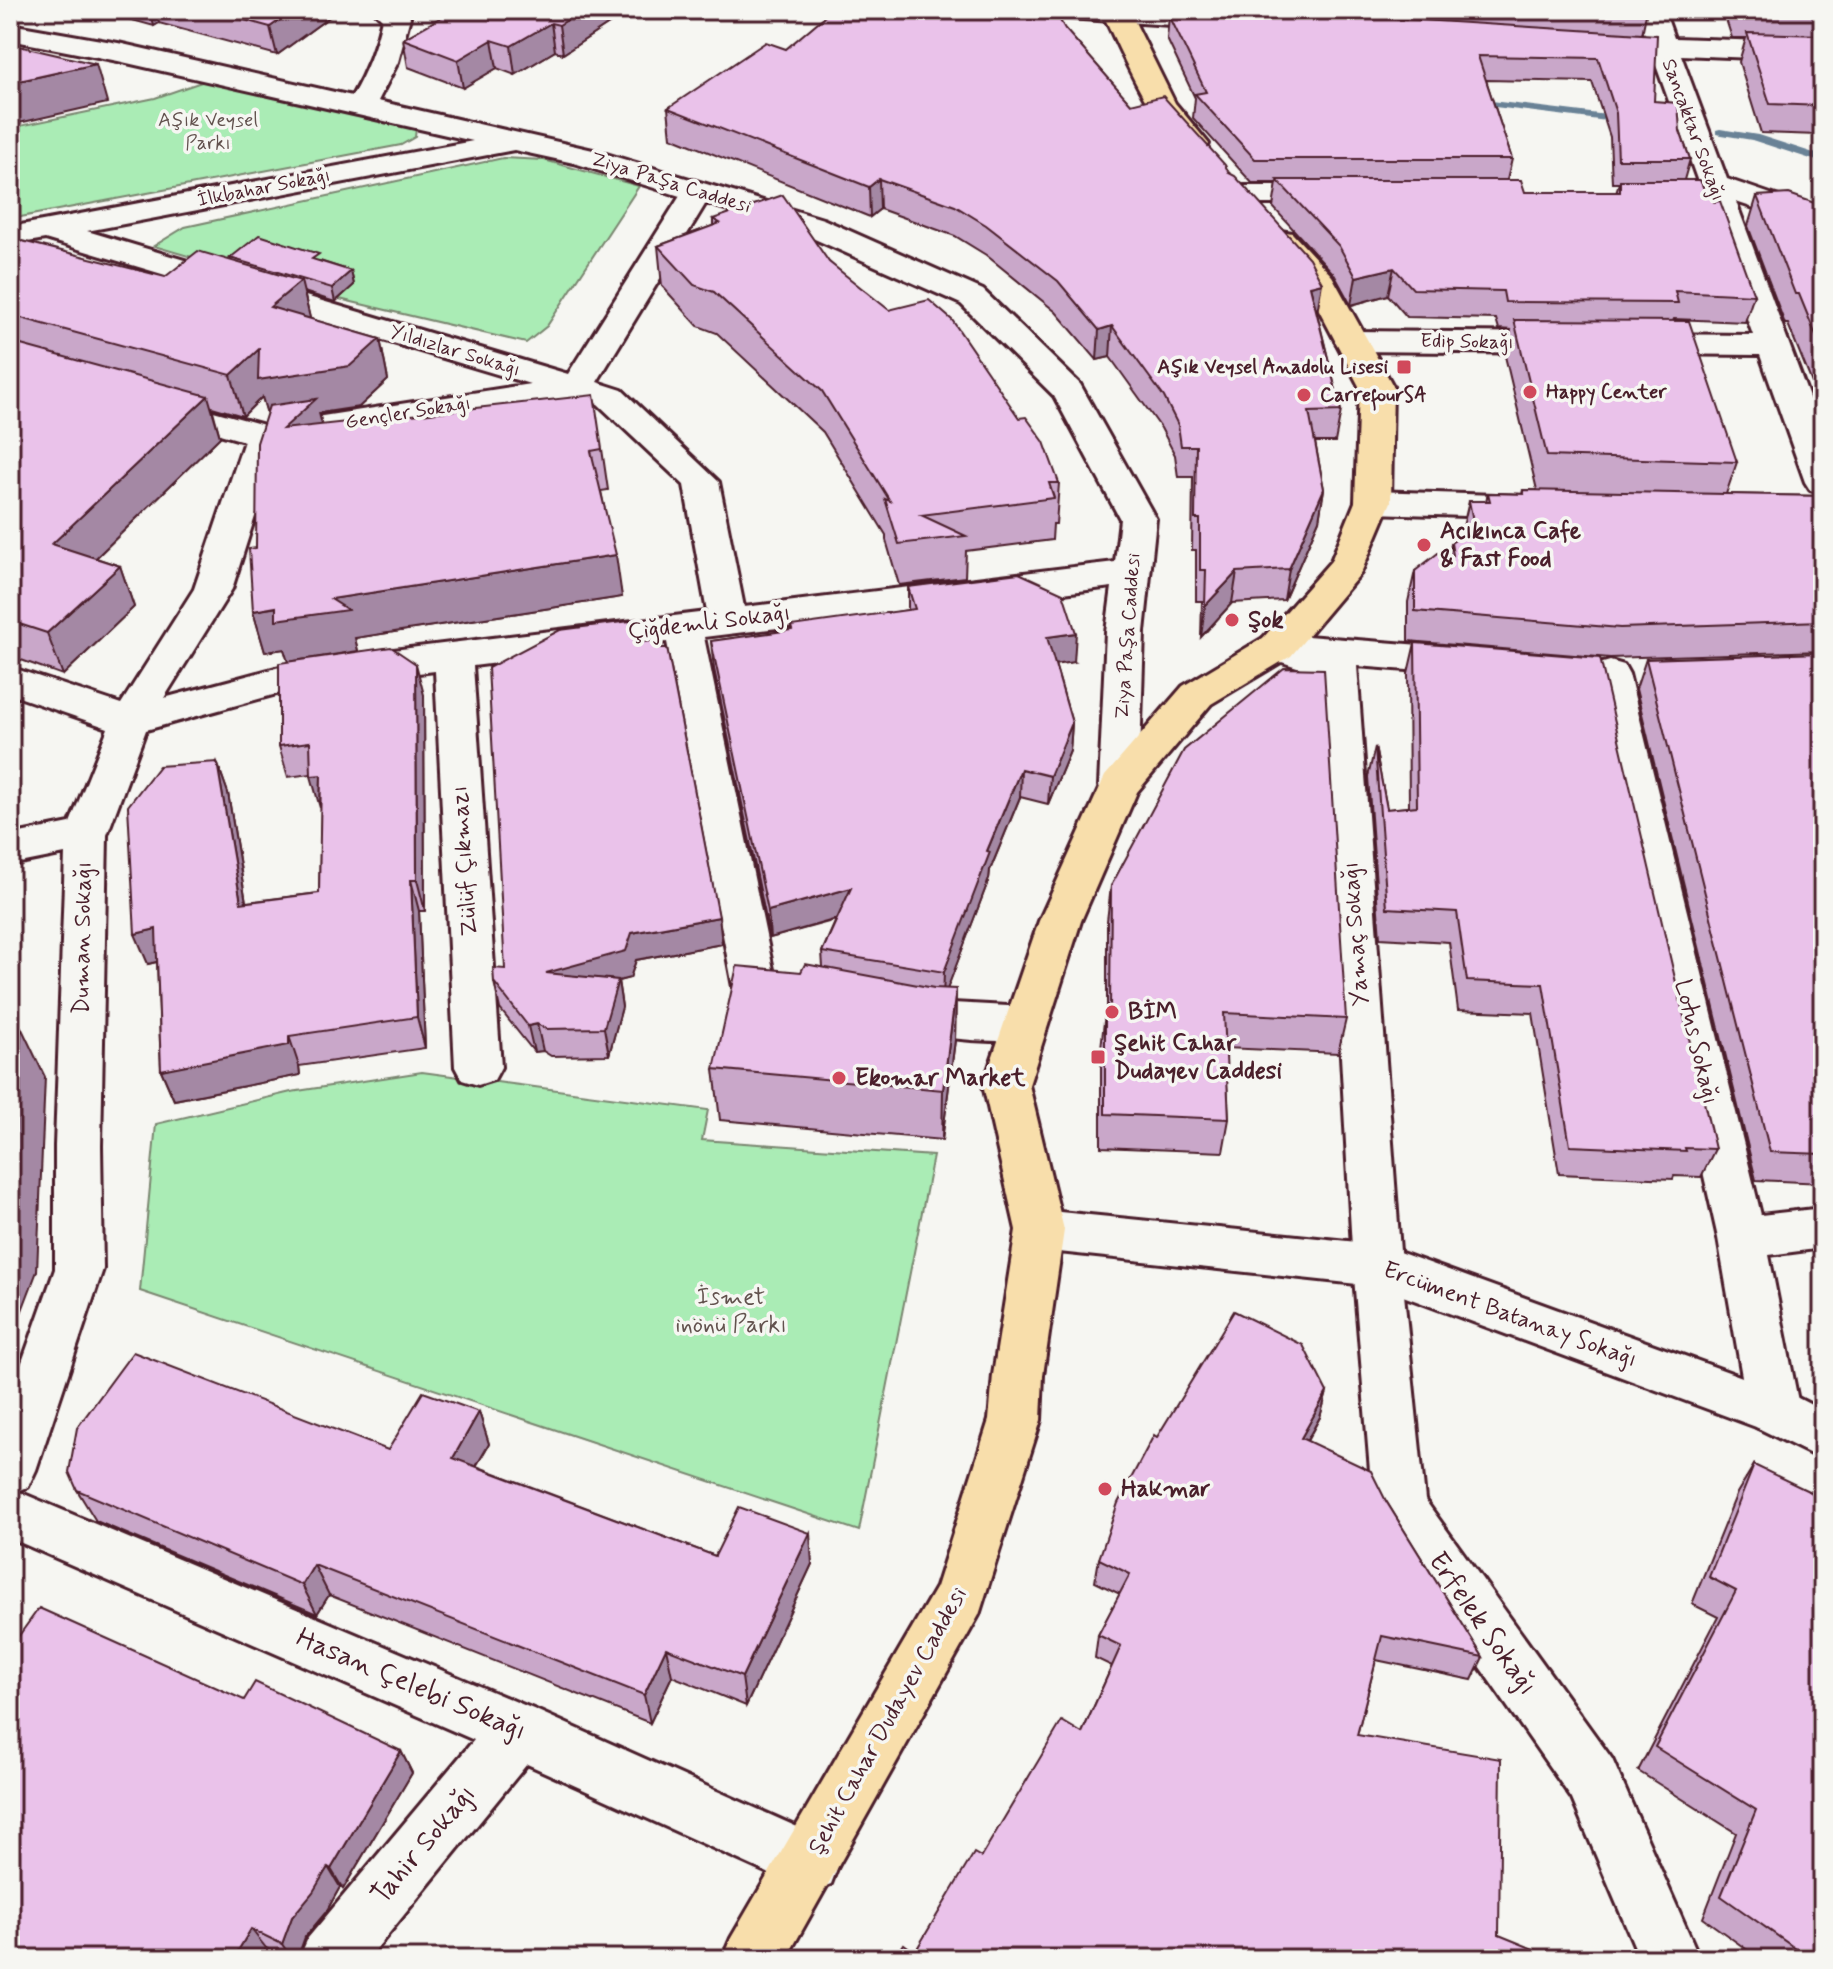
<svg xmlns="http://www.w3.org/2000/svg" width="1833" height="1969" viewBox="0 0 1833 1969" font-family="Mynerve,sans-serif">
<rect width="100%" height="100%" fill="#f6f6f2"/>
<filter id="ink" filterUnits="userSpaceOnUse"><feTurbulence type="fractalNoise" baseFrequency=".0125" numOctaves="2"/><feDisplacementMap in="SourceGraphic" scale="16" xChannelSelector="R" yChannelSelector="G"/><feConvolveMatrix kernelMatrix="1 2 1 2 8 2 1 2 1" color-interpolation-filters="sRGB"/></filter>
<g filter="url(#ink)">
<g fill="#aaecb5" stroke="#7a8670" stroke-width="2">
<path d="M210 79 416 128 415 137 401 145 10 219V128L155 98Z"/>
<path d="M503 158 544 160 639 186 547 326 526 343 318 294 154 246 185 227Z"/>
<path d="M422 1072 708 1110 702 1140 933 1156 859 1531 140 1291 156 1124 291 1092Z"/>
</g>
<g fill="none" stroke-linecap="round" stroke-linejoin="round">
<g fill="#698296" fill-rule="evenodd">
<path d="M1475 99 1623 117 1628 120 1623 123 1471 104 1470 102Z"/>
<path d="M1720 129 1758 135 1823 156V163L1752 140 1716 134V130Z"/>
</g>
<defs>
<g id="minor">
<path d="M373 10H404L410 17 398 62 378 101 593 150 823 219 983 290 1080 384 1156 519 1144 632 1139 786 1133 796 1119 800 1105 796 1099 786 1106 632 1112 587 704 637 774 974 808 982 814 994 808 1006 792 1011 739 999 733 987 667 642 473 666 501 1067 494 1080 478 1085 462 1080 455 1067 435 671 302 687 146 730 107 835 101 1146 103 1269 36 1470 28 1487 17 1491 538 1711 831 1842 839 1863 831 1884 810 1892 527 1764 368 1959H299L308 1938 474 1740 10 1538V1396L55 1269V1146L65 854 10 865V835L70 823 108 728 10 694V667L121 704 194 589 244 441 147 413 142 406 147 399 159 396 264 425 530 384 45 239 10 245V227L473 141 118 61 10 40V24L118 43 352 96C366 72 376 47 382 19ZM514 150 574 163 680 196 568 374 87 231ZM706 203 801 233 961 304 1054 396 1120 519 1115 562 744 607 719 482 622 390 597 382ZM575 397 598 404 684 485 707 612 302 661 164 698 232 589 278 444Z"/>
<path d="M1054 10C1108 10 1189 3 1239 15L1243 21 1239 27 1229 29 1068 18 1058 16Z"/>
<path d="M1636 10H1664L1674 38 1823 43V61L1681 55 1727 179 1823 212V231L1736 202 1823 435V493L1810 490 1805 482 1760 355 1638 354 1626 351 1621 344 1626 337 1638 334 1753 335 1652 54 1587 50 1583 44 1587 38 1646 37Z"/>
<path d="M1239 186H1333L1344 188 1348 195 1344 202 1333 204H1239L1228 202 1224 195 1228 188Z"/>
<path d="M1352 331 1569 333 1581 336 1586 343 1581 350 1569 353 1352 351 1340 348 1335 341 1340 334Z"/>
<path d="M1373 491 1527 496 1540 499 1545 507 1540 515 1527 518 1373 513 1360 510 1355 502 1360 494Z"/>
<path d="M1277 634 1295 639 1307 636 1470 649 1484 653 1489 662 1484 671 1470 675 1357 666 1401 1265 1425 1500 1612 1759 1700 1959H1640L1572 1799 1380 1524 1373 1507 1353 1265 1319 674 1263 656 1258 647 1263 638Z"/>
<path d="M1610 661 1624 665 1629 674 1761 1215 1823 1208V1248L1769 1255 1800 1411 1792 1427 1774 1434 1756 1427 1748 1411 1718 1238 1591 674 1596 665Z"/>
<path d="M895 995 934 1002 1026 1007 1042 1012 1048 1024 1042 1036C1004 1048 918 1036 879 1024L873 1012 879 1000Z"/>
</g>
<path id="tertiary" d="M1040 1210 1377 1244 1792 1395 1823 1411V1460L1756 1427 1376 1286 1040 1250 1023 1244 1016 1230 1023 1216Z"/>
<g id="primary">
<path d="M1101 10H1129L1175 103 1209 144 1205 150C1198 152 1192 154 1186 151 1157 138 1116 41 1101 10Z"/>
<path d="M1281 231 1292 233 1332 276 1393 386 1391 502 1361 573 1291 656 1211 704 1137 792 1081 921 1029 1085 1064 1230 1043 1375 1041 1420 979 1615 786 1959H722L731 1938 936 1587 989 1420 993 1375 1016 1230 983 1085 1039 921 1105 776 1183 686 1263 638 1331 561 1355 502 1359 386 1307 287 1265 240 1270 233Z"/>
</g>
</defs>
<use href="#minor" stroke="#4a1f2b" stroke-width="6"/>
<use href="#tertiary" stroke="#4a1f2b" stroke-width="6"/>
<use href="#primary" stroke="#4a1f2b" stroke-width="6"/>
<use href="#minor" fill="#f6f6f2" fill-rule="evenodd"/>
<use href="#tertiary" fill="#f6f6f2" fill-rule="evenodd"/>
<use href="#primary" fill="#f8deab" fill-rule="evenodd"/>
</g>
<g fill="#c9a7c9" stroke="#4a1f2b" stroke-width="2" fill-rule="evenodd">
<path d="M96 10H339L277 55 159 23 154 26Z"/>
<path d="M441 10H630L563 54 555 51 515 75 497 68 463 88 408 67 403 39 449 13Z"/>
<path d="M1222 10H1647L1642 34 1654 101 1680 131 1690 159 1684 180 1704 189 1754 295 1745 322 1674 319 1673 321 1737 462 1726 494 1823 496V651L1610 658 1408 641V602L1415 571 1449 554 1451 543 1463 534 1462 531 1469 501H1486L1488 493 1522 494 1523 490H1537L1505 356 1511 330 1499 329 1496 319 1407 317 1388 295 1351 305 1334 274 1273 207 1277 183H1252L1193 118 1195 98 1167 39 1169 15 1221 11ZM1486 80 1592 82 1610 137 1612 183H1619L1616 192H1525L1507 180 1512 159Z"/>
<path d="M1723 10H1823V156L1818 135 1761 133 1739 62 1746 38H1732Z"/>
<path d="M1065 29 1131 104 1229 173 1317 313 1341 411 1335 442H1315L1324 489 1319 520 1284 600 1232 603 1201 637 1202 601H1196V550H1192L1193 477H1178L1175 455 1161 428 1110 357 1097 360 1056 312 986 255 955 236 880 209 870 217 671 137 668 108 786 49Z"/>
<path d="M1757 196 1823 206V410L1788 324H1785L1748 226Z"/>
<path d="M713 219 829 262 1059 483 1056 524H1053L1052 540 966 551 965 577 899 585 886 540V535L823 432 717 333 698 326 662 286 658 246 713 226Z"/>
<path d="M10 250 165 277 231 261 230 258 320 261 351 271 354 285 335 302 304 292 310 319 380 339 388 380 359 407 319 413 322 425 602 449 608 490 601 491 622 597 355 638 358 651 424 695 425 911H419L425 1048 299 1066 300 1075 174 1100 161 1070 157 962 148 964 217 762 228 793 246 902 319 893 321 807 311 774 288 777 279 746 288 661 284 649 265 652 253 611 256 548 267 413 262 397 243 416 212 407 220 437 96 558 120 566 134 607 63 675 10 656Z"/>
<path d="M908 587 1074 662 1055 664 1072 723 1070 751 1048 804 1020 797 990 870 989 879 947 989H956L955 1040 942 1140 720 1120 714 1069 801 972 823 967 822 952 836 920 770 938 714 669 711 641 791 630 908 610Z"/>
<path d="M635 643 722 944 636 960 630 978 618 981 622 1007 609 1055 551 1056 543 1051 534 1052 500 1009 494 982 505 969Z"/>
<path d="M1415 643 1715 1149 1701 1177 1674 1176 1673 1179 1559 1174 1533 1013 1458 1010 1449 942 1380 938 1368 777 1375 747 1387 809 1409 807 1408 673Z"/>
<path d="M1823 653V1183L1756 1180 1636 689 1646 659Z"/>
<path d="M1111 886 1346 1019 1338 1053 1225 1048 1229 1119 1223 1152 1101 1147V1048L1105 1013H1107V921Z"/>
<path d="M1327 1392 1320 1417 1307 1441 1386 1501 1483 1657 1472 1680 1376 1660 1357 1735 1499 1935 915 1952 981 1857 1082 1733 1112 1666 1095 1658 1098 1635 1120 1594 1095 1582 1099 1559 1157 1437Z"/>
<path d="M479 1412 489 1444 476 1466 715 1556 812 1564 746 1706 672 1676 650 1723 329 1595 317 1614 96 1521 77 1490 388 1450Z"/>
<path d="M1754 1465 1823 1959H1760L1703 1918 1736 1833 1638 1771 1718 1617 1692 1604 1737 1493Z"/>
<path d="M244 1700 401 1751 412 1773 343 1889 340 1887 326 1912 305 1937 297 1959H287L266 1948 10 1959Z"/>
</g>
<g fill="#a488a4" stroke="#4a1f2b" stroke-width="2">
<path d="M150 10H156L159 23 154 26Z"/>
<path d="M294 10H339L277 55 270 27Z"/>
<path d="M583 10H630L563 54 559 25Z"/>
<path d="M551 23 555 51 515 75 511 46Z"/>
<path d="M492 40 497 68 463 88 458 60Z"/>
<path d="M96 64 107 103 10 125V83Z"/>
<path d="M879 179 880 209 870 217 869 187Z"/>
<path d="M1394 268 1388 295 1351 305 1356 277Z"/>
<path d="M351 271 354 285 335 302 332 288Z"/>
<path d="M301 281 311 322 270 307Z"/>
<path d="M1322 283 1317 313 1310 286Z"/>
<path d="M1112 326 1110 357 1097 360 1099 330Z"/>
<path d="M380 339 388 380 359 407 319 413 326 440 293 470 269 421 262 397 243 416 231 375 259 349Z"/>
<path d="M208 396 220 437 68 585 52 544Z"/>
<path d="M1324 489 1319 520 1284 600 1289 569Z"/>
<path d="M616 555 622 597 355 638 358 651 288 662 284 649 265 652 253 611Z"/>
<path d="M120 566 134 607 63 675 47 633Z"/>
<path d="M1237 572 1232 603 1201 637 1205 606Z"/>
<path d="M1076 633 1074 662 1045 666 1047 637Z"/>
<path d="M416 664 424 695 425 911 417 880Z"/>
<path d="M1072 723 1070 751 1048 804 1050 776Z"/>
<path d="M217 762 228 793 251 933 241 903Z"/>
<path d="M1021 769 1020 797 990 870 989 879 943 1000 944 972 987 851Z"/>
<path d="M321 775 320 808 311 776Z"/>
<path d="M411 880 419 911 425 1048 417 1017Z"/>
<path d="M851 888V915L770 938 768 911Z"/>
<path d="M719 917 722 944 636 960 630 978 618 981 622 1007 609 1055 604 1028 546 973 632 933Z"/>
<path d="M10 926 17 994 10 995Z"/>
<path d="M156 929 168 959 148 964 135 934Z"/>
<path d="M956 989 955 1040 942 1140 943 1090Z"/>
<path d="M537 1024 543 1051 534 1052 528 1026Z"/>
<path d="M21 1027 45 1077 37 1271 10 1342V1225Z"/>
<path d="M289 1036 299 1066 300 1075 174 1100 161 1070Z"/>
<path d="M1327 1392 1320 1417 1294 1463 1301 1438Z"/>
<path d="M479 1412 489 1444 463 1489 453 1458Z"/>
<path d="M810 1533 812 1564 746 1706 742 1677Z"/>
<path d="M314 1565 329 1595 317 1614 302 1585Z"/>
<path d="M666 1648 672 1676 650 1723 644 1695Z"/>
<path d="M401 1751 412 1773 343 1889 331 1869Z"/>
<path d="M328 1867 340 1887 326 1912 305 1937 297 1959H292L282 1944 292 1917Z"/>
<path d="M251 1929 266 1948 259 1959H233Z"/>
</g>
<g fill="#eac2ea" stroke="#4a1f2b" stroke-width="2">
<path d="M208 10H294L270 27Z"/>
<path d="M454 10H583L559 25 551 23 511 46 492 40 458 60 403 39Z"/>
<path d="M832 10H1054L1065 29 1131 104 1163 96 1225 165 1229 173 1235 176 1309 258 1322 283 1310 286 1341 411 1309 412 1324 489 1289 569 1237 572 1205 606 1206 570H1200V519H1195L1196 446H1181L1178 425 1164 397 1112 326 1099 330 1058 281 986 225 955 206 879 179 869 187 668 108 766 42 786 49Z"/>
<path d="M1223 10H1264L1657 35 1654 101 1678 103 1680 131 1690 159H1618L1616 113 1598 58 1478 56 1512 159H1255L1195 94 1206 92 1169 15 1224 11Z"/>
<path d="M1749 10H1823V12Z"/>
<path d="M1747 33 1823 35V106L1770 104Z"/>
<path d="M10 44 96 64 10 83Z"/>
<path d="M1277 180H1521L1525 192H1620V180H1700L1704 189H1709L1714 202 1720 201 1754 295 1675 291 1678 303 1505 302 1503 291 1413 289 1394 268 1356 277 1339 246Z"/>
<path d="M1789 194 1823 206V353L1799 294H1795L1757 196Z"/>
<path d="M783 195 829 262 889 310 929 300 952 320 1019 418 1026 417 1044 442 1059 483H1049L1054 498 921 515 966 536 899 544 885 499 890 501 822 391 714 292 694 285 658 246 720 223 713 219Z"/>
<path d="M259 235 319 254 312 259 351 271 332 288 230 258Z"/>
<path d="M22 241 165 277 198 251 301 281 270 307 380 339 350 366 258 380 259 349 231 375 10 315V250Z"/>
<path d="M1514 320 1689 321 1737 462 1547 456Z"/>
<path d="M10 342 208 396 52 544 120 566 47 633 10 621Z"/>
<path d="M594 395 602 449 591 451 616 555 331 599 348 610 276 620V607L253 611 249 549 256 548 257 443 269 406 316 399 283 429Z"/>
<path d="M1523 490 1823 496V621L1620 628 1415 611V571L1438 553 1453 555 1451 543 1474 526 1469 501H1490L1488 493 1524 494Z"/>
<path d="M1019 573 1063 593 1076 633 1047 637 1072 723 1050 776 1021 769 987 851 990 852 944 972 822 952 851 888 768 911 711 641 792 630 791 626 915 609 908 587Z"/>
<path d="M630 621 635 643 660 640 662 648H667L719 917 632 933 626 951 546 973 618 980 604 1028 546 1029 537 1024 528 1026 494 982 493 968 505 969 488 668 560 630Z"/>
<path d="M1415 643 1600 658 1715 1149 1685 1148 1686 1151 1570 1146 1543 984 1467 981 1457 912 1387 908 1375 747 1387 809 1417 806Z"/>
<path d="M391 647 416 664 417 880H411L417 1017 289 1036V1045L161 1070 156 929 135 934 128 806 159 766 217 762 241 903 319 893 321 775 311 776 310 742 279 746V663Z"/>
<path d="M1823 653V1154L1770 1152 1646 659Z"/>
<path d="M1284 668 1324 669 1346 1019 1224 1013 1229 1119 1105 1114V1013H1110L1111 886 1184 750Z"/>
<path d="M805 964 934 988 956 989 943 1090 714 1069 737 966 801 972Z"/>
<path d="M10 1027H21L10 1225Z"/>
<path d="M1234 1311 1303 1345 1327 1392 1301 1438 1371 1471 1386 1501 1483 1657 1382 1636 1357 1735 1501 1759 1499 1935 1558 1959H894L904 1944 915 1952 974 1853 981 1857 1062 1721 1082 1733 1121 1646 1098 1635 1130 1574 1099 1559 1118 1503 1154 1435 1157 1437Z"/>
<path d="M133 1352 388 1450 423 1392 479 1412 453 1458 715 1556 739 1507 810 1533 742 1677 666 1648 644 1695 314 1565 302 1585 77 1490 69 1472 77 1428Z"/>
<path d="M1754 1465 1823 1498V1959H1787L1796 1949 1721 1896 1756 1810 1655 1747 1736 1591 1709 1577Z"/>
<path d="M39 1608 244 1700 255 1682 401 1751 331 1869 328 1867 313 1892 292 1917 282 1944 251 1929 233 1959H10V1648Z"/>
</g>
</g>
<g fill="#d1495b" stroke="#f6f6f2" stroke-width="3">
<rect x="1396" y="359" width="16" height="16" rx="4"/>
<circle cx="1530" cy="392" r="8"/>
<circle cx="1304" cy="395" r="8"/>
<circle cx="1424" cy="545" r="8"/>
<circle cx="1232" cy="620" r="8"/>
<circle cx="1112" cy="1012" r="8"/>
<rect x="1090" y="1049" width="16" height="16" rx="4"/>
<circle cx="839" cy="1078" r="8"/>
<circle cx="1105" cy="1489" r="8"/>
</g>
<g text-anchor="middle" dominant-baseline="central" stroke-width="7" stroke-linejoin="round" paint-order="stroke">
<g font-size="20" fill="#62524e" stroke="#f6f6f2">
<text x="208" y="120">Aşık Veysel<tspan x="208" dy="23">Parkı</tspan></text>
</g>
<g font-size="20" fill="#4a1f2b" stroke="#f6f6f2">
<text transform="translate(1693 130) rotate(70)">Sancaktar Sokağı</text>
<text transform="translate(671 183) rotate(17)">Ziya Paşa Caddesi</text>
<text transform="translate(264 188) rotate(-11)">İlkbahar Sokağı</text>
<text transform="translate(1467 342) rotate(1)">Edip Sokağı</text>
<text transform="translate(455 351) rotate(17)">Yıldızlar Sokağı</text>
<text transform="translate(408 413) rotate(-9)">Gençler Sokağı</text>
<text transform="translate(1128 636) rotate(-86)">Ziya Paşa Caddesi</text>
</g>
<g font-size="20" font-weight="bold" fill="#4a1f2b" stroke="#f6f6f2" text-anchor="start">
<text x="1388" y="367" text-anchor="end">Aşık Veysel Anadolu Lisesi</text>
<text x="1546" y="392">Happy Center</text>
<text x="1320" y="395">CarrefourSA</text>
</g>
<g font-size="24" font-weight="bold" fill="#4a1f2b" stroke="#f6f6f2" text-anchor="start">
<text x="1440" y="531">Acıkınca Cafe<tspan x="1440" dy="28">&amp; Fast Food</tspan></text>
<text x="1248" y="620">Şok</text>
<text x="1128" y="1012">BİM</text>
<text x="1114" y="1043">Şehit Cahar<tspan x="1114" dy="28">Dudayev Caddesi</tspan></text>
<text x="855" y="1078">Ekomar Market</text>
<text x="1121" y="1489">Hakmar</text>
</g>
<g font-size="24" fill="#4a1f2b" stroke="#f6f6f2">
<text transform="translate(709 623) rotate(-7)">Çiğdemli Sokağı</text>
<text transform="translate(465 861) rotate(-94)">Zülüf Çıkmazı</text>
<text transform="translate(1356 934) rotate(-94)">Yamaç Sokağı</text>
<text transform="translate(83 938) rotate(-89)">Duman Sokağı</text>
<text transform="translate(1696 1042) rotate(77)">Lotus Sokağı</text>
<text transform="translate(1510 1315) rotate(20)">Ercüment Batanay Sokağı</text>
<text transform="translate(888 1721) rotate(-61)">Şehit Cahar Dudayev Caddesi</text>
</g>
<g font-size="24" fill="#62524e" stroke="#f6f6f2">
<text x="731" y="1297">İsmet<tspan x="731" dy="28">inönü Parkı</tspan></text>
</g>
<g font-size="28" fill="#4a1f2b" stroke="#f6f6f2">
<text transform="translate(1482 1624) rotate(55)">Erfelek Sokağı</text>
<text transform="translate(411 1685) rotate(23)">Hasan Çelebi Sokağı</text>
<text transform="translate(424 1845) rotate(-50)">Tahir Sokağı</text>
</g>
</g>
<rect width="1833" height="1969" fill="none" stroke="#f6f6f2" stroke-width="40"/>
<rect x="20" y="20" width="1793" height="1929" fill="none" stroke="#4a1f2b" stroke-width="3" filter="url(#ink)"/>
</svg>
